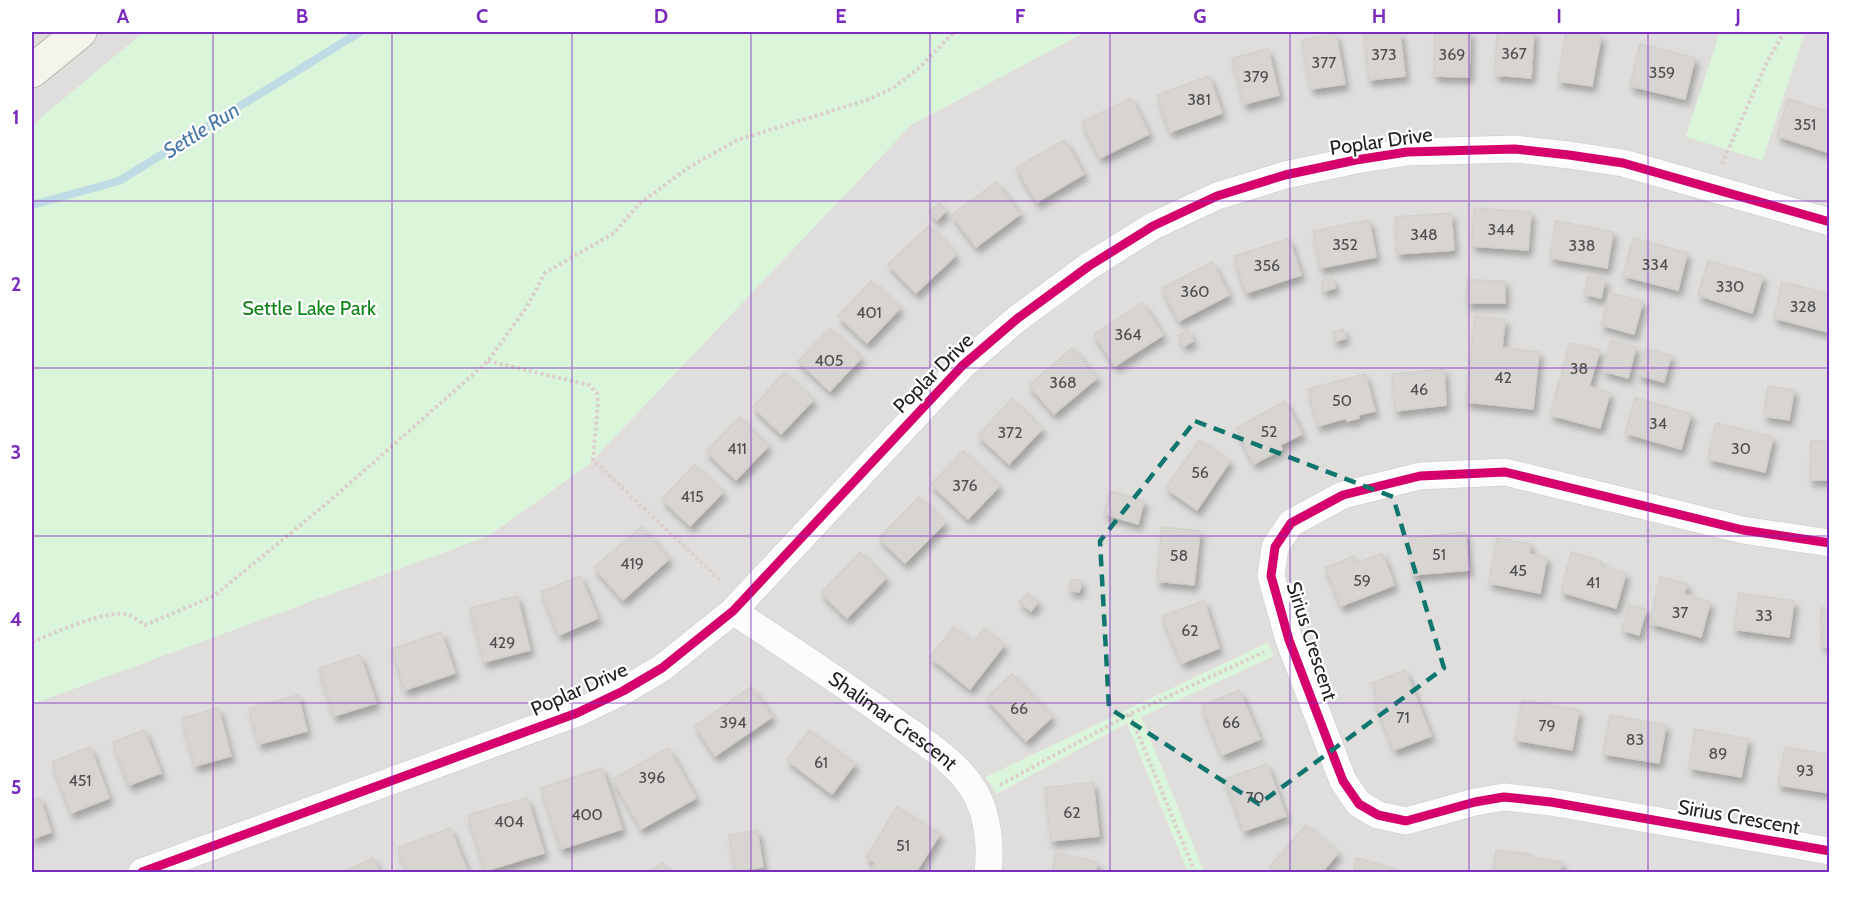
<svg xmlns="http://www.w3.org/2000/svg" width="1861" height="904" viewBox="0 0 1861 904" font-family="Cabin,sans-serif">
<defs>
<filter id="shadow"><feDropShadow dx="3.5" dy="6" stdDeviation="3" flood-color="#0004"/></filter>
</defs>
<rect width="100%" height="100%" fill="#f0eeeb"/>
<g fill="#dfdedc">
<path d="M32 32H144L32 126Z"/>
<path d="M1085 32H1720L1686 136 1762 160 1805 32H1829V872H1204L1141 717 1273 656 1267 643 986 777 997 794 1127 723 1188 872H32V704L488 536 588 465 911 125Z"/>
</g>
<g fill="#daf5da">
<path d="M144 32H1085L911 125 588 465 488 536 32 704V125Z"/>
<path d="M1720 32H1805L1762 160 1686 137Z"/>
<path d="M1268 643 1274 656 1141 717 1204 872H1188L1127 723 996 794 986 777Z"/>
</g>
<g fill="none" stroke-linecap="round" stroke-linejoin="round">
<path stroke="#bfdbe3" stroke-width="8" d="M32 205 119 181 360 32"/>
</g>
<g fill="#d7d4d2" stroke="#d3d0cc" stroke-width="1.5" filter="url(#shadow)">
<path d="M1364 32H1400L1405 76 1369 80Z"/>
<path d="M1435 32H1470L1469 77 1434 76Z"/>
<path d="M1497 32H1534L1531 78 1495 75Z"/>
<path d="M1566 32 1601 36 1592 86 1558 81Z"/>
<path d="M1336 34 1345 84 1311 89 1302 40Z"/>
<path d="M1640 44 1695 58 1685 99 1630 86Z"/>
<path d="M1268 49 1279 95 1244 104 1232 58Z"/>
<path d="M1209 76 1222 113 1170 132 1157 95Z"/>
<path d="M1131 98 1149 134 1100 158 1082 122Z"/>
<path d="M1788 99 1830 112V153L1777 136Z"/>
<path d="M1064 140 1084 174 1037 202 1016 168Z"/>
<path d="M996 182 1020 214 976 247 952 215Z"/>
<path d="M939 203 946 211 937 220 929 212Z"/>
<path d="M1474 208 1531 212 1528 250 1472 246Z"/>
<path d="M1451 213 1454 250 1397 254 1395 217Z"/>
<path d="M1369 220 1376 257 1320 268 1313 231Z"/>
<path d="M1556 221 1613 232 1607 268 1550 258Z"/>
<path d="M929 226 956 255 916 293 888 264Z"/>
<path d="M1633 238 1687 253 1678 290 1623 276Z"/>
<path d="M1289 239 1301 275 1246 293 1234 256Z"/>
<path d="M1708 261 1763 276 1752 313 1698 295Z"/>
<path d="M1212 262 1229 295 1179 321 1162 288Z"/>
<path d="M1588 276 1605 280 1601 298 1584 294Z"/>
<path d="M1333 278 1335 288 1324 291 1321 281Z"/>
<path d="M1467 280 1505 281V303H1467Z"/>
<path d="M871 281 900 308 867 343 838 316Z"/>
<path d="M1782 282 1830 294 1828 332 1774 318Z"/>
<path d="M1610 293 1643 301 1634 334 1601 325Z"/>
<path d="M1142 303 1163 335 1115 366 1094 334Z"/>
<path d="M1475 316 1505 320 1502 348 1539 352 1533 409 1466 402Z"/>
<path d="M830 328 861 358 830 391 798 361Z"/>
<path d="M1343 329 1346 338 1335 341 1333 332Z"/>
<path d="M1188 330 1193 341 1184 346 1178 335Z"/>
<path d="M1611 340 1636 347 1628 378 1603 371Z"/>
<path d="M1570 343 1600 350 1589 386 1610 393 1600 428 1550 415Z"/>
<path d="M1072 348 1097 378 1054 414 1029 385Z"/>
<path d="M1646 349 1671 355 1664 382 1638 375Z"/>
<path d="M1444 369 1446 405 1395 411 1392 374Z"/>
<path d="M784 372 813 400 781 434 753 407Z"/>
<path d="M1365 374 1375 411 1358 415 1359 418 1347 421 1346 418 1318 426 1308 389Z"/>
<path d="M1768 386 1794 390 1789 420 1764 416Z"/>
<path d="M1635 398 1691 414 1681 449 1625 433Z"/>
<path d="M1012 399 1042 429 1009 464 978 435Z"/>
<path d="M1285 401 1302 434 1280 445 1282 449 1254 464 1236 428Z"/>
<path d="M739 417 768 446 736 480 706 451Z"/>
<path d="M1716 423 1773 437 1765 472 1708 459Z"/>
<path d="M1199 440 1230 461 1197 510 1166 488Z"/>
<path d="M1811 441H1830V480H1810Z"/>
<path d="M963 451 999 486 968 519 931 484Z"/>
<path d="M694 465 723 492 690 526 662 499Z"/>
<path d="M1110 491 1144 501 1138 524 1104 514Z"/>
<path d="M919 497 945 523 905 563 879 538Z"/>
<path d="M641 527 669 559 623 600 594 567Z"/>
<path d="M1162 527 1200 531 1194 585 1157 581Z"/>
<path d="M1465 532 1469 570 1412 575 1409 538Z"/>
<path d="M1497 538 1531 544 1529 554 1547 557 1540 593 1489 583Z"/>
<path d="M860 552 886 578 847 618 821 593Z"/>
<path d="M1571 552 1601 561 1600 566 1626 573 1616 608 1561 592Z"/>
<path d="M1382 553 1394 585 1341 606 1329 575H1328L1325 568 1354 556 1357 563Z"/>
<path d="M580 576 598 618 559 635 541 592Z"/>
<path d="M1660 577 1687 584 1684 594 1710 602 1701 637 1650 623Z"/>
<path d="M1071 579 1082 581 1079 592 1069 590Z"/>
<path d="M1027 593 1038 602 1031 611 1019 602Z"/>
<path d="M1739 593 1794 601 1789 637 1734 629Z"/>
<path d="M517 596 530 650 484 662 470 608Z"/>
<path d="M1204 601 1219 648 1182 663 1162 616Z"/>
<path d="M1629 605 1646 609 1639 635 1622 630Z"/>
<path d="M1821 608H1830V647H1822Z"/>
<path d="M954 627 973 642 984 628 1004 645 970 689 930 657Z"/>
<path d="M441 632 455 673 405 690 392 649Z"/>
<path d="M360 655 376 703 334 716 319 668Z"/>
<path d="M1405 670 1431 736 1394 750 1374 699 1378 697 1372 683Z"/>
<path d="M1012 674 1052 717 1026 741 986 698Z"/>
<path d="M751 687 772 717 715 756 695 726Z"/>
<path d="M1239 690 1260 739 1222 755 1202 706Z"/>
<path d="M298 695 307 731 259 744 249 708Z"/>
<path d="M1522 700 1579 710 1572 750 1515 740Z"/>
<path d="M218 708 231 756 195 766 182 718Z"/>
<path d="M1610 715 1666 725 1659 763 1603 754Z"/>
<path d="M1695 729 1748 739 1741 777 1689 768Z"/>
<path d="M144 730 161 773 129 785 113 742Z"/>
<path d="M809 730 855 764 832 794 787 760Z"/>
<path d="M90 747 109 798 71 813 52 762Z"/>
<path d="M1785 747 1830 755 1829 793 1778 785Z"/>
<path d="M668 748 696 798 641 829 613 779Z"/>
<path d="M1267 764 1286 816 1244 831 1225 779Z"/>
<path d="M602 768 622 829 561 849 541 788Z"/>
<path d="M1093 782 1099 836 1051 841 1045 788Z"/>
<path d="M40 798 51 832 32 839V801Z"/>
<path d="M527 798 544 853 485 871 468 815Z"/>
<path d="M897 807 940 834 916 872H869L875 863 866 857Z"/>
<path d="M1306 825 1338 853 1322 872H1276L1269 867Z"/>
<path d="M450 828 468 872H407L398 848Z"/>
<path d="M757 830 763 867 735 871 729 835Z"/>
<path d="M1496 850 1530 854V858L1562 862 1560 872H1493Z"/>
<path d="M1056 853 1097 862 1095 872H1052Z"/>
<path d="M373 858 380 872H343Z"/>
<path d="M1357 858 1395 869 1394 872H1353Z"/>
<path d="M663 863 669 872H648Z"/>
</g>
<g fill="none" stroke-linecap="round" stroke-linejoin="round">
<defs>
<g id="street">
<path d="M1830 543 1743 530 1505 472 1420 476 1343 495 1291 523 1275 547 1271 576 1289 640 1343 781 1359 804 1378 815 1406 821 1475 802 1504 797 1551 802 1830 851"/>
<path id="s1" d="M733 611C788 647 843 683 896 722 925 743 960 763 977 796 988 817 991 849 988 872"/>
<path d="M142 872 577 713 623 691 662 668 733 611 962 366 1018 318 1089 266 1153 226 1217 196 1285 175 1356 160 1407 152 1515 149 1569 155 1623 163 1830 222"/>
</g>
<path id="secondary" d="M32 71 80 32"/>
</defs>
<use href="#street" stroke="#c9c8c7" stroke-width="28"/>
<use href="#secondary" stroke="#999a82" stroke-width="34"/>
<g stroke="#dccecd" stroke-width="4" stroke-dasharray="3 3" stroke-linecap="butt">
<path d="M1722 164 1766 64 1784 32"/>
<path d="M488 361 589 385 597 393 598 402 593 460 722 582"/>
<path d="M32 642C52 634 109 608 128 615 134 617 140 622 145 625L214 596 325 505 460 386 488 361 526 308 545 273 614 233 639 204 688 168 737 140 867 100 893 88 919 68 954 32"/>
<path d="M1130 714 1195 872"/>
<path d="M1000 785 1130 714 1264 652"/>
</g>
<use href="#street" stroke="#fdfcfc" stroke-width="27"/>
<use href="#secondary" stroke="#f4f4ed" stroke-width="33"/>
<defs>
<g id="cycleway">
<path d="M1830 543 1743 530 1505 472 1420 476 1343 495 1291 523 1275 547 1271 576 1289 640 1343 781 1359 804 1378 815 1406 821 1475 802 1504 797 1551 802 1830 851"/>
<path d="M142 872 577 713 623 691 662 668 733 611 962 366 1018 318 1089 266 1153 226 1217 196 1285 175 1356 160 1407 152 1515 149 1569 155 1623 163 1830 222"/>
</g>
</defs>
<use href="#cycleway" stroke="#fff" stroke-width="13"/>
<use href="#cycleway" stroke="#d6006c" stroke-width="9"/>
</g>
<path fill="none" stroke="#0f766e" stroke-width="4.5" stroke-dasharray="12 8" stroke-linejoin="round" d="M1195 421 1393 497 1444 668 1259 804 1109 708 1100 541Z"/>
<path fill="none" stroke="#7b2cbf" stroke-width="1.5" stroke-opacity="0.55" d="M213 32V872M392 32V872M572 32V872M751 32V872M930 32V872M1110 32V872M1290 32V872M1469 32V872M1648 32V872M32 201H1830M32 368H1830M32 536H1830M32 703H1830"/>
<g text-anchor="middle" dominant-baseline="central" stroke-width="4.5" stroke-linejoin="round" paint-order="stroke">
<g font-size="16" fill="#4f4e4e">
<text x="1514" y="53">367</text>
<text x="1384" y="54">373</text>
<text x="1452" y="54">369</text>
<text x="1324" y="62">377</text>
<text x="1662" y="72">359</text>
<text x="1256" y="76">379</text>
<text x="1199" y="99">381</text>
<text x="1805" y="124">351</text>
<text x="1501" y="229">344</text>
<text x="1424" y="234">348</text>
<text x="1345" y="244">352</text>
<text x="1582" y="245">338</text>
<text x="1655" y="264">334</text>
<text x="1267" y="265">356</text>
<text x="1730" y="286">330</text>
<text x="1195" y="291">360</text>
<text x="1803" y="306">328</text>
<text x="869" y="312">401</text>
<text x="1128" y="334">364</text>
<text x="829" y="360">405</text>
<text x="1579" y="368">38</text>
<text x="1503" y="377">42</text>
<text x="1063" y="382">368</text>
<text x="1419" y="389">46</text>
<text x="1342" y="400">50</text>
<text x="1658" y="423">34</text>
<text x="1269" y="431">52</text>
<text x="1010" y="432">372</text>
<text x="737" y="448">411</text>
<text x="1741" y="448">30</text>
<text x="1200" y="472">56</text>
<text x="965" y="485">376</text>
<text x="692" y="496">415</text>
<text x="1439" y="554">51</text>
<text x="1179" y="555">58</text>
<text x="632" y="563">419</text>
<text x="1518" y="570">45</text>
<text x="1362" y="580">59</text>
<text x="1593" y="582">41</text>
<text x="1680" y="612">37</text>
<text x="1764" y="615">33</text>
<text x="1190" y="630">62</text>
<text x="502" y="642">429</text>
<text x="1019" y="708">66</text>
<text x="1403" y="717">71</text>
<text x="733" y="722">394</text>
<text x="1231" y="722">66</text>
<text x="1547" y="725">79</text>
<text x="1635" y="739">83</text>
<text x="1718" y="753">89</text>
<text x="821" y="762">61</text>
<text x="1805" y="770">93</text>
<text x="652" y="777">396</text>
<text x="80" y="780">451</text>
<text x="1255" y="797">70</text>
<text x="1072" y="812">62</text>
<text x="587" y="814">400</text>
<text x="509" y="821">404</text>
<text x="903" y="845">51</text>
</g>
<g font-size="20" fill="#222" stroke="#fff">
<text transform="translate(1381 141) rotate(-8)">Poplar Drive</text>
<text transform="translate(933 373) rotate(-45)">Poplar Drive</text>
<text transform="translate(1312 641) rotate(72)">Sirius Crescent</text>
<text transform="translate(579 689) rotate(-24)">Poplar Drive</text>
<text stroke="none"><textPath href="#s1" startOffset="194">Shalimar Crescent</textPath></text>
<text transform="translate(1739 817) rotate(10)">Sirius Crescent</text>
</g>
<g font-size="20" fill="#0c8416" stroke="#fff">
<text x="309" y="308">Settle Lake Park</text>
</g>
<g font-size="21" font-style="italic" fill="#4a7aab" stroke="#fff">
<text transform="translate(201 130) rotate(-32)">Settle Run</text>
</g>
</g>
<rect width="1861" height="904" fill="none" stroke="#ffffff" stroke-width="66"/>
<rect x="33" y="33" width="1795" height="838" fill="none" stroke="#7b2cbf" stroke-width="2"/>
<g font-size="20" text-anchor="middle" font-weight="bold" fill="#7b2cbf">
<text x="123" y="23">A</text>
<text x="302" y="23">B</text>
<text x="482" y="23">C</text>
<text x="661" y="23">D</text>
<text x="841" y="23">E</text>
<text x="1020" y="23">F</text>
<text x="1200" y="23">G</text>
<text x="1379" y="23">H</text>
<text x="1559" y="23">I</text>
<text x="1738" y="23">J</text>
<text x="16" y="124">1</text>
<text x="16" y="291">2</text>
<text x="16" y="459">3</text>
<text x="16" y="626">4</text>
<text x="16" y="794">5</text>
</g>
</svg>
